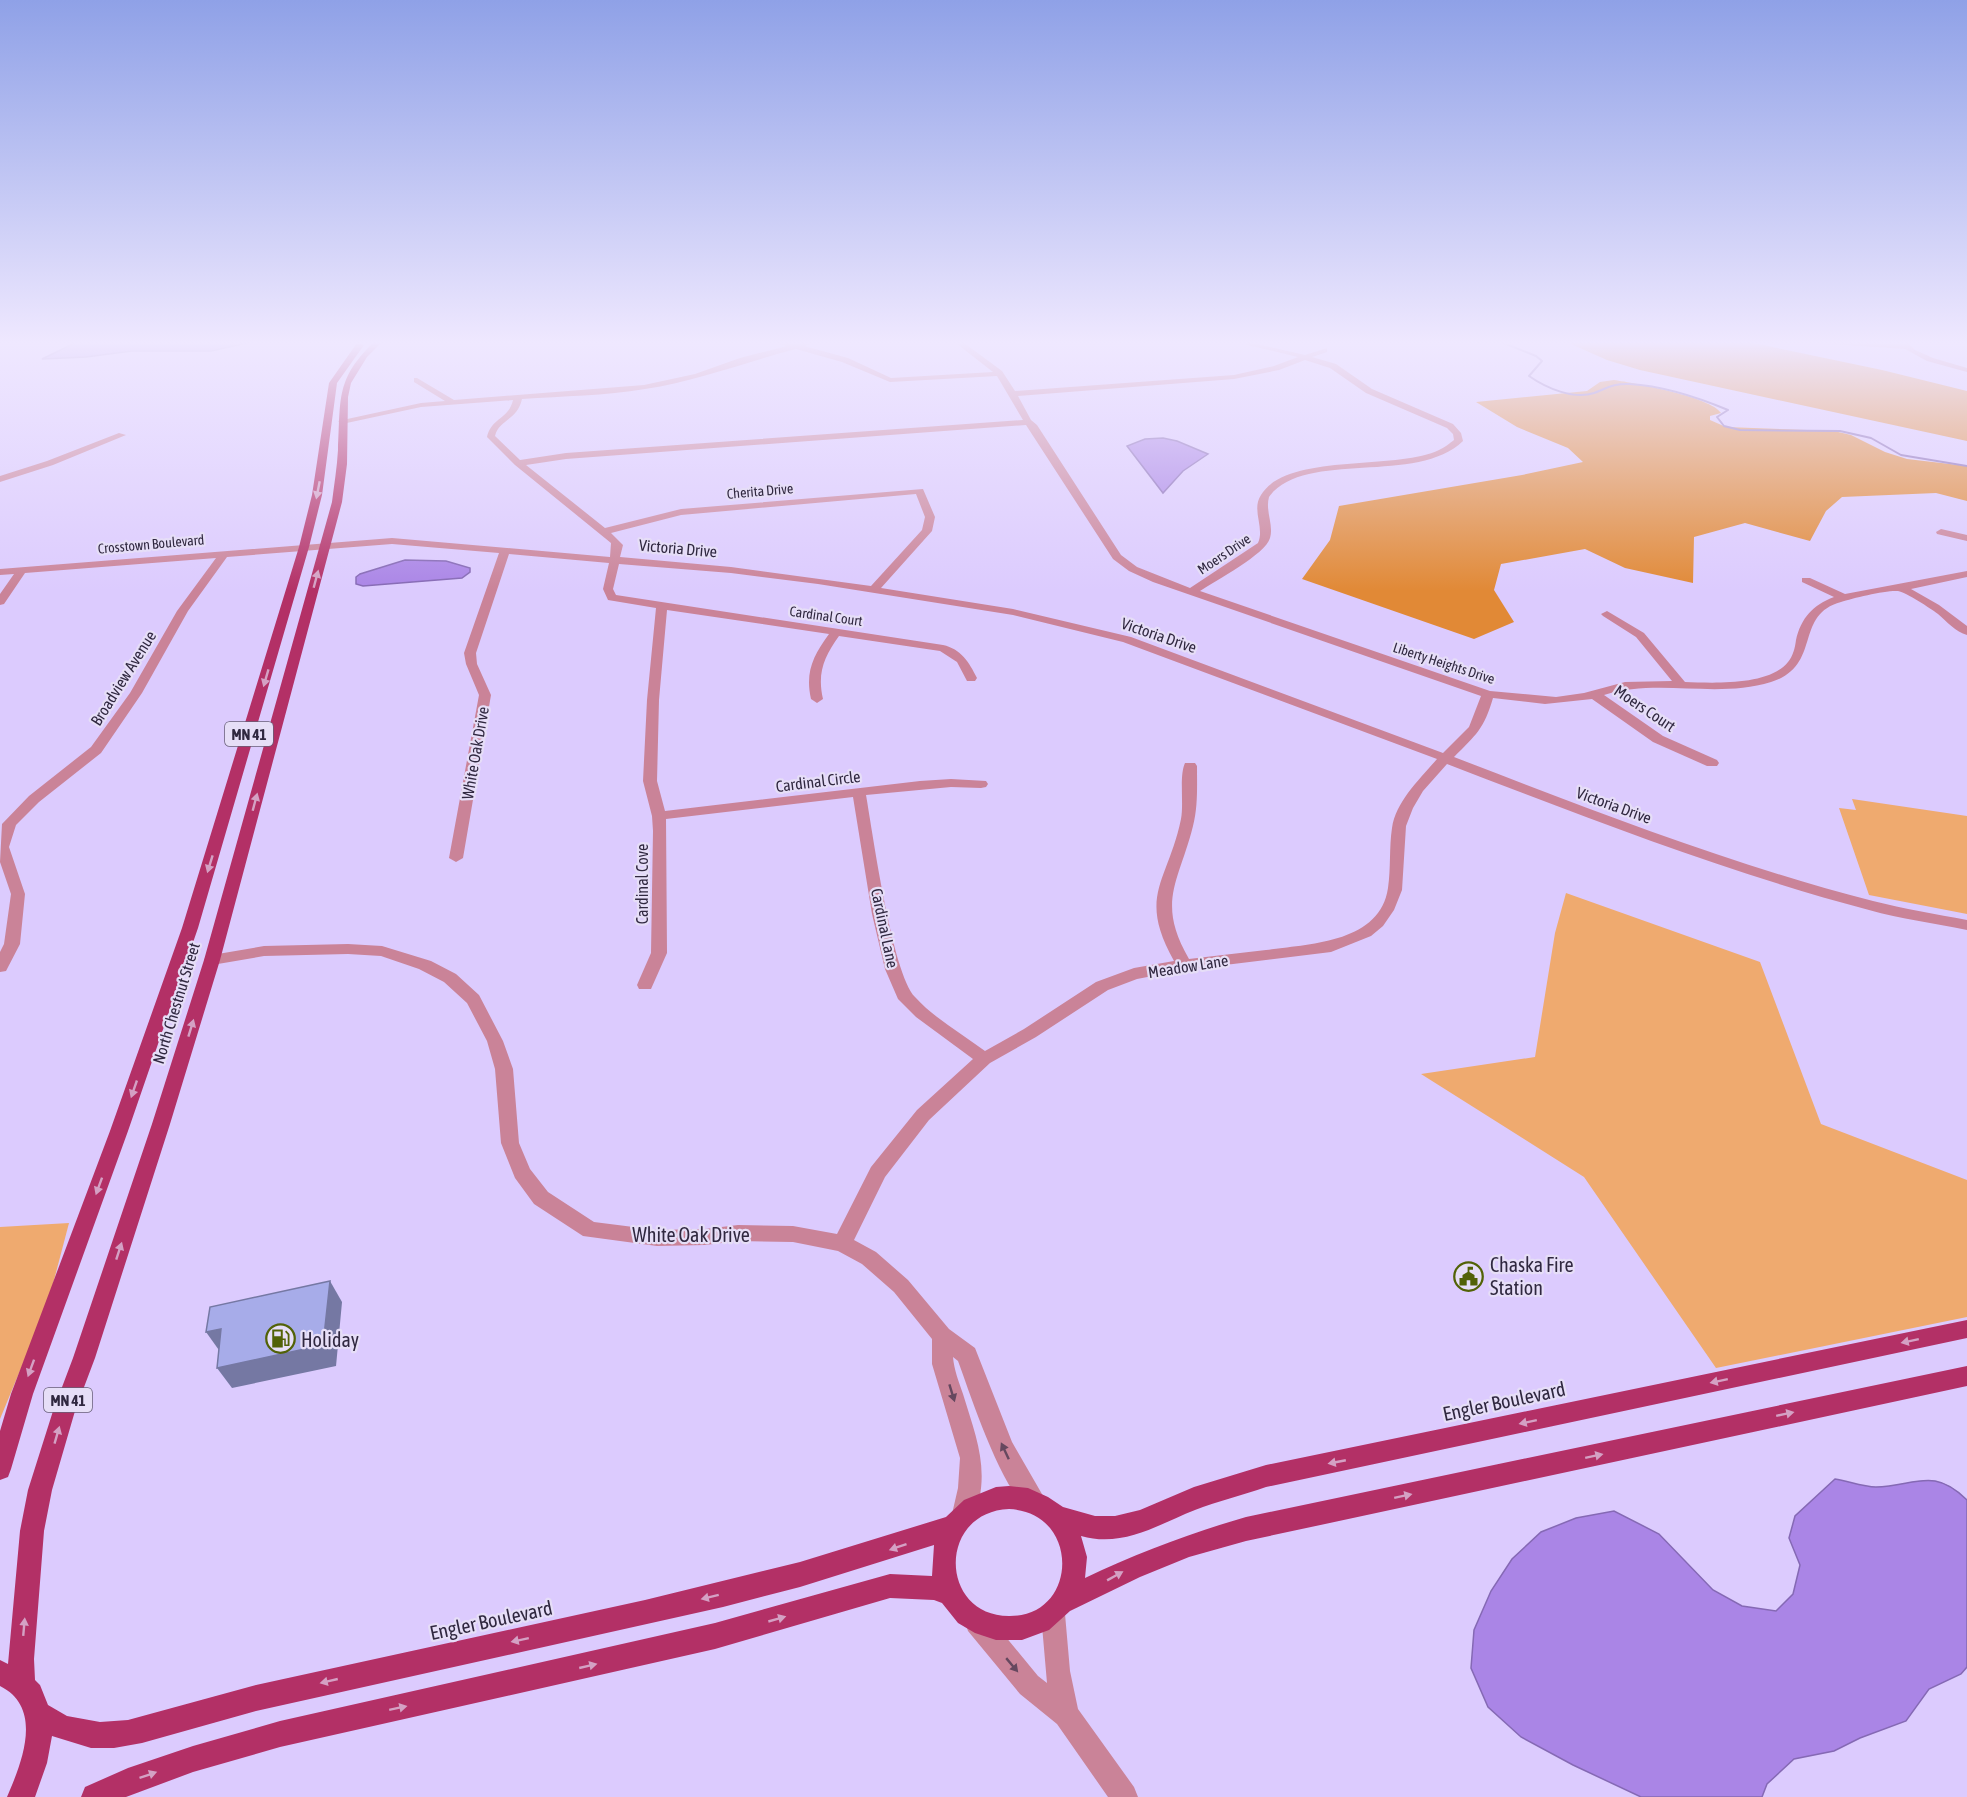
<svg xmlns="http://www.w3.org/2000/svg" width="1967" height="1797" viewBox="0 0 1967 1797" font-family="'Asap Condensed',sans-serif">
<rect width="100%" height="100%" fill="#dccbfe"/>
<g fill="#efaa6f">
<path d="M1852 799 1967 816V914L1869 895 1839 808 1856 810Z"/>
<path d="M1566 893 1760 962 1821 1124 1967 1180V1317L1716 1368 1584 1177 1421 1074 1535 1057 1555 933Z"/>
<path d="M69 1223 48 1303 0 1419V1227Z"/>
</g>
<g fill="#e18936">
<path d="M1562 340H1739L1882 370 1967 391V441L1640 370 1607 360Z"/>
<path d="M1614 380C1635 383 1711 397 1721 413L1710 416V420L1726 427 1834 431 1851 435 1885 452 1907 459 1967 466V501L1936 493 1842 497 1826 511 1810 541 1745 523 1694 537 1693 583 1625 568 1585 549 1501 564 1494 590 1514 622 1474 639 1302 579 1330 540 1339 506 1522 475 1583 462 1568 448 1517 427 1476 402 1587 391 1600 382Z"/>
</g>
<g fill="#aa85e6" stroke="#8569b4" stroke-width="1.5">
<path d="M81 340H260L211 351H132L86 357 42 359Z"/>
<path d="M1163 438 1177 441 1208 454 1183 471 1163 493 1127 446 1145 439Z"/>
<path d="M405 560 446 561 470 568V572L462 578 363 586 356 584V577L360 574Z"/>
<path d="M1835 1479C1848 1481 1863 1487 1876 1487 1915 1486 1933 1466 1967 1500V1667L1961 1674 1929 1689 1906 1721 1860 1738 1834 1751 1794 1759 1767 1784 1762 1797H1641L1573 1765 1521 1737 1488 1707 1471 1668 1474 1630 1491 1591 1512 1559 1541 1532 1576 1518 1614 1511 1659 1534 1713 1590 1742 1606 1776 1611 1793 1594 1800 1565 1789 1538 1795 1516Z"/>
</g>
<g fill="none" stroke-linecap="round" stroke-linejoin="round">
<path stroke="#8569b4" stroke-width="2" d="M1496 340 1536 356 1542 361 1529 376C1546 388 1574 400 1594 393 1607 388 1615 383 1630 384 1663 386 1697 397 1728 410L1717 417 1724 426 1740 430 1840 431 1871 438 1901 455 1967 466"/>
<g fill="#ca8398" fill-rule="evenodd">
<path d="M0 340H9L0 344Z"/>
<path d="M770 340 796 344 823 340 804 346 848 358 891 378 993 372 952 340H960L1002 371 1015 391 1234 375 1274 366 1298 357 1227 340H1239L1305 355 1327 348V352L1312 357 1336 364 1372 389 1453 424 1461 433 1463 441C1417 486 1304 449 1269 497 1265 511 1274 525 1270 538 1266 554 1215 581 1200 591L1490 691 1556 697 1584 693 1625 682 1672 681 1636 637 1603 616 1601 614 1607 611 1644 633 1685 682C1713 683 1769 686 1788 662 1793 656 1795 648 1796 640 1801 618 1813 605 1834 597L1802 582V578H1810L1845 594 1967 571V577L1911 589 1939 605 1967 626V635C1956 632 1946 621 1938 614 1930 608 1907 593 1898 591 1886 590 1853 598 1841 602 1793 615 1823 666 1771 682 1716 699 1658 678 1604 695L1663 736 1717 760 1719 763 1717 766H1707L1653 742 1592 699 1545 704 1493 698C1484 729 1476 735 1454 757 1589 809 1732 865 1873 901 1904 909 1936 914 1967 920V930C1934 923 1901 919 1869 910 1725 872 1585 817 1447 764L1423 791 1413 808 1406 826 1402 890 1394 910 1383 926 1371 936 1331 952 1184 970 1137 979 1108 990 1036 1037 990 1063 929 1120 885 1177 854 1240 876 1252 908 1280 949 1329 975 1348 1012 1442 1046 1501 1042 1509 1034 1513C1004 1500 970 1393 958 1361L953 1357C954 1370 959 1382 963 1394 977 1440 992 1474 972 1522L964 1526 956 1522 952 1514 958 1488 960 1458 932 1364V1339L894 1292 862 1264 838 1251 793 1242 738 1241 705 1245 657 1246 583 1236 534 1204 515 1178 501 1143 495 1069 487 1041 467 1003 444 982 419 969 381 956 348 954 264 956 212 965 206 964 204 960 206 956 212 955 264 946 348 944 382 946 431 961 456 974 479 995 503 1041 513 1069 519 1143 530 1169 548 1192 594 1222 657 1230 705 1229 738 1225 793 1226 837 1234 871 1167 917 1110 973 1059 916 1017 898 999 885 969 872 914 853 797 666 819 667 953 651 989H639L637 985 651 953 653 831 652 816 643 781 647 700 656 608 608 600 603 589 609 563 509 554 476 653 477 664 491 695 463 858 456 862 449 858 479 695 466 664 464 653 499 553 392 544 227 557 188 611 142 693 101 753 39 802 16 825 9 847 25 894 20 944 6 971 0 972V952L4 944 11 894 0 862 2 824 29 796 91 747 130 693 177 611 216 558 25 573 4 604 0 605V594L14 574 0 575V569L392 538 610 557 611 543 515 465 487 437C491 418 509 419 513 400L421 407 342 424 338 421 421 403 445 401 414 382V378H417L454 400 644 385 695 374 740 358 787 346ZM796 349 842 362 890 382 997 376 1023 420 566 453 520 460 495 436C499 419 517 421 522 399 563 396 605 396 645 389 697 381 745 362 796 349ZM1305 360 1330 368 1366 393 1447 428 1453 434 1454 440C1450 443 1444 448 1439 450 1396 471 1287 452 1261 495 1251 510 1265 527 1258 543L1190 588 1137 567 1121 555 1037 425 1031 420 1018 396 1234 379 1279 370ZM1026 425 1113 559 1129 571 1153 582 1481 696 1469 727 1443 753 1131 637 1013 609 881 588 932 531 935 517 923 489 681 509 605 528 526 465 566 459ZM916 494 925 517 922 530 871 586 731 567 620 557 623 545 611 533 681 515ZM619 564 731 573 818 584 1013 615 1123 642 1437 759C1420 779 1396 801 1392 828 1389 848 1391 868 1388 888 1380 943 1309 944 1266 950 1240 953 1214 956 1189 959 1156 902 1179 882 1193 826 1198 807 1197 786 1197 766L1195 763H1185C1179 776 1184 803 1181 819 1168 882 1137 895 1174 961L1134 968 1096 982 1024 1029 985 1051C962 1034 934 1018 915 997 892 973 873 835 866 795L951 787 981 788 986 787 988 784 986 781 951 779 920 781 665 811 657 781 659 700 667 610 829 634C813 656 805 672 811 699L817 703 823 699C817 673 824 657 839 636L940 651 957 662 967 681H975L977 678C969 662 961 649 943 645L616 595 613 589Z"/>
<path d="M1084 340H1093L1098 343 1094 345Z"/>
<path d="M1801 340 1901 344 1899 340H1905L1915 350 1933 358 1967 368V372L1927 361 1905 349 1805 342Z"/>
<path d="M119 433 126 435 53 465 0 482V476L47 461Z"/>
<path d="M1941 529 1967 535V541L1937 534 1936 532Z"/>
<path d="M1053 1602 1062 1605 1065 1614 1070 1671 1078 1709 1134 1787 1138 1797H1108L1057 1724 1020 1694 968 1631 965 1622 968 1613 977 1610 986 1613 1038 1676 1047 1683 1041 1614 1044 1605Z"/>
</g>
<g fill="#b33066" fill-rule="evenodd">
<path d="M376 340H384L367 357 351 383 348 397 347 464 342 502 220 960 170 1124 95 1358 75 1411 52 1490 44 1531 34 1659 35 1680 40 1685 48 1705 67 1716 100 1722 128 1720 256 1685 645 1600 800 1562 946 1517 964 1500 996 1487 1009 1486 1028 1488 1048 1497 1063 1507 1095 1516H1115L1140 1510 1194 1487 1266 1465 1967 1320V1338L1266 1487C1243 1495 1218 1501 1195 1510 1157 1525 1123 1548 1081 1536L1087 1557 1085 1578C1138 1553 1190 1533 1246 1517L1967 1366V1386L1246 1541 1189 1557 1140 1577 1070 1611 1049 1630 1022 1640H996L975 1633 958 1623 942 1603 934 1600 890 1598 715 1649 280 1747 193 1772 126 1797H81L85 1787 128 1768 193 1746 280 1721 715 1623 890 1574 932 1576 934 1545 800 1587 723 1607 256 1711 142 1743 114 1748H91L52 1736 47 1763 35 1797H7C22 1762 44 1708 0 1686V1660L8 1664 20 1531 28 1490 53 1411 73 1358 152 1124 204 960 332 502C334 485 337 468 338 450 341 398 335 379 376 340ZM1009 1509C1081 1512 1079 1617 1009 1616 939 1616 937 1512 1009 1509Z"/>
<path d="M357 343 364 345 337 383 322 495 309 547 198 928 128 1131 33 1394 11 1469 8 1477 0 1480V1431L11 1394 110 1131 182 928 299 547 312 495 329 383Z"/>
</g>
</g>
<g fill="#7578a3">
<path d="M330 1281 342 1302 336 1366 232 1388 217 1368Z"/>
<path d="M221 1329V1353L206 1332Z"/>
</g>
<path fill="#a7ace9" stroke="#7578a3" stroke-width="1.5" d="M330 1281 323 1345 217 1368 221 1329 206 1332 210 1307Z"/>
<defs><path id="oneway-solid" d="M-6-.8H1V-3.2L6.5 0L1 3.2V.8H-6Z" transform="scale(1.5)"/></defs>
<g fill="#d4a1c4">
<use href="#oneway-solid" transform="translate(318 490) rotate(101)"/>
<use href="#oneway-solid" transform="translate(316 579) rotate(-75)"/>
<use href="#oneway-solid" transform="translate(266 678) rotate(106)"/>
<use href="#oneway-solid" transform="translate(255 802) rotate(-75)"/>
<use href="#oneway-solid" transform="translate(210 864) rotate(107)"/>
<use href="#oneway-solid" transform="translate(191 1028) rotate(-73)"/>
<use href="#oneway-solid" transform="translate(134 1089) rotate(109)"/>
<use href="#oneway-solid" transform="translate(99 1186) rotate(110)"/>
<use href="#oneway-solid" transform="translate(119 1251) rotate(-72)"/>
<use href="#oneway-solid" transform="translate(1910 1341) rotate(168)"/>
<use href="#oneway-solid" transform="translate(31 1368) rotate(110)"/>
<use href="#oneway-solid" transform="translate(1719 1381) rotate(168)"/>
<use href="#oneway-solid" transform="translate(1785 1414) rotate(-12)"/>
<use href="#oneway-solid" transform="translate(1528 1422) rotate(168)"/>
<use href="#oneway-solid" transform="translate(57 1435) rotate(-74)"/>
<use href="#oneway-solid" transform="translate(1594 1456) rotate(-12)"/>
<use href="#oneway-solid" transform="translate(1337 1462) rotate(169)"/>
<use href="#oneway-solid" transform="translate(1403 1496) rotate(-12)"/>
<use href="#oneway-solid" transform="translate(898 1547) rotate(161)"/>
<use href="#oneway-solid" transform="translate(1115 1576) rotate(-29)"/>
<use href="#oneway-solid" transform="translate(710 1597) rotate(166)"/>
<use href="#oneway-solid" transform="translate(777 1619) rotate(-16)"/>
<use href="#oneway-solid" transform="translate(24 1627) rotate(-85)"/>
<use href="#oneway-solid" transform="translate(520 1640) rotate(168)"/>
<use href="#oneway-solid" transform="translate(588 1666) rotate(-13)"/>
<use href="#oneway-solid" transform="translate(329 1681) rotate(167)"/>
<use href="#oneway-solid" transform="translate(398 1708) rotate(-12)"/>
<use href="#oneway-solid" transform="translate(148 1775) rotate(-19)"/>
</g>
<g fill="#66485f">
<use href="#oneway-solid" transform="translate(952 1393) rotate(73)"/>
<use href="#oneway-solid" transform="translate(1005 1451) rotate(-115)"/>
<use href="#oneway-solid" transform="translate(1012 1665) rotate(50)"/>
</g>
<linearGradient id="sky" x2="0" y2="1"><stop stop-color="#8fa1e7"/><stop offset="0.58" stop-color="#efe8ff"/><stop offset="1" stop-color="#efe8ff" stop-opacity="0"/></linearGradient>
<rect width="1967" height="591" fill="url(#sky)"/>
<defs>
<symbol id="civic-ring" viewBox="-11 -11 22 22"><circle r="9.5" fill="#e6def7" stroke="#526207" stroke-width="1.5"/><path d="M-.6-6.5H3V-4.5H.6V-3L4-1V1h2V6H-6V1h2V-1L-.6-3ZM-1.2 2.5V6h2.4V2.5Z" fill="#526207"/></symbol>
<symbol id="fuel-ring" viewBox="-11 -11 22 22"><circle r="9.5" fill="#e6def7" stroke="#526207" stroke-width="1.5"/><path d="M-5.5-6h7V0h2V4h1.3V-2.5L3-4.5l.8-.8L6-3V5H2.5V1h-1V6h-7ZM-4.2-4.7v3.2H.2V-4.7Z" fill="#526207"/></symbol>
</defs>
<g fill-rule="evenodd">
<use href="#civic-ring" x="1452" y="1260" width="33" height="33"/>
<use href="#fuel-ring" x="264" y="1322" width="33" height="33"/>
</g>
<g text-anchor="middle" dominant-baseline="central" stroke-width="4.5" stroke-linejoin="round" paint-order="stroke">
<g font-size="14" fill="#302840" stroke="#e6def7">
<text transform="translate(760 491) rotate(-5)">Cherita Drive</text>
<text transform="translate(151 544) rotate(-5)">Crosstown Boulevard</text>
<text transform="translate(1224 554) rotate(-34)">Moers Drive</text>
<text transform="translate(826 616) rotate(8)">Cardinal Court</text>
<text transform="translate(1444 663) rotate(18)">Liberty Heights Drive</text>
</g>
<g fill="#e6def7" stroke="#675f77" stroke-width="1.5">
<rect x="225" y="722" width="48" height="24" rx="4.5"/>
<rect x="44" y="1388" width="48" height="24" rx="4.5"/>
</g>
<g font-size="15" font-weight="bold" fill="#302840">
<text x="249" y="734">MN 41</text>
<text x="68" y="1400">MN 41</text>
</g>
<g font-size="16" fill="#302840" stroke="#e6def7">
<text transform="translate(678 548) rotate(5)">Victoria Drive</text>
<text transform="translate(1159 635) rotate(19)">Victoria Drive</text>
<text transform="translate(123 678) rotate(-58)">Broadview Avenue</text>
<text transform="translate(1645 708) rotate(34)">Moers Court</text>
<text transform="translate(475 753) rotate(-80)">White Oak Drive</text>
<text transform="translate(818 781) rotate(-7)">Cardinal Circle</text>
<text transform="translate(1614 805) rotate(20)">Victoria Drive</text>
<text transform="translate(642 884) rotate(-90)">Cardinal Cove</text>
<text transform="translate(885 928) rotate(78)">Cardinal Lane</text>
<text transform="translate(1188 966) rotate(-9)">Meadow Lane</text>
<text transform="translate(176 1003) rotate(-73)">North Chestnut Street</text>
</g>
<g font-size="20" fill="#302840" stroke="#e6def7">
<text x="691" y="1234">White Oak Drive</text>
<text transform="translate(1504 1401) rotate(-12)">Engler Boulevard</text>
<text transform="translate(491 1620) rotate(-12)">Engler Boulevard</text>
</g>
<g font-size="20" fill="#302840" stroke="#e6def7" text-anchor="start">
<text x="1490" y="1264">Chaska Fire<tspan x="1490" dy="23">Station</tspan></text>
<text x="301" y="1339">Holiday</text>
</g>
</g>
</svg>
